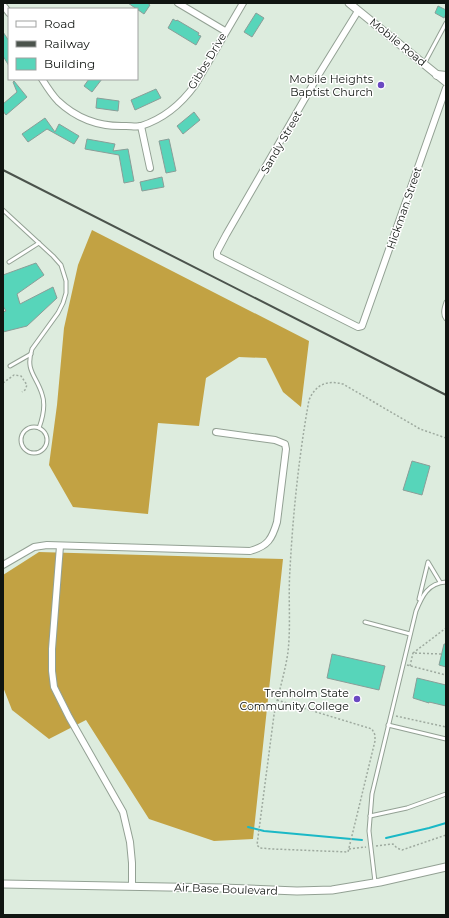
<svg xmlns="http://www.w3.org/2000/svg" width="449" height="918" viewBox="0 0 449 918" font-family="Montserrat,sans-serif">
<rect width="100%" height="100%" fill="#ddecde"/>
<g fill="#c2a243">
<path d="M92 230 309 341 301 407 283 392 266 358 239 357 206 378 199 426 158 423 148 514 73 507 49 465 57 405 64 328 78 265Z"/>
<path d="M39 552 283 559 253 839 214 841 149 819 86 720 49 739 12 710 3 687V575Z"/>
</g>
<g fill="none" stroke-linecap="round" stroke-linejoin="round">
<g stroke="#1ab8c6" stroke-width="2">
<path d="M248 827 264 831 362 840"/>
<path d="M386 838 429 828 446 823"/>
</g>
</g>
<g fill="#57d5ba" stroke="#8a9e98">
<path d="M128 3H147L150 5 144 14Z"/>
<path d="M438 6 446 10V14L444 18 435 13Z"/>
<path d="M256 13 264 18 252 37 244 32Z"/>
<path d="M173 19 176 21 177 20 199 33 198 35 201 36 196 45 168 28Z"/>
<path d="M3 32 9 41V66L3 56Z"/>
<path d="M89 79H102L92 92 84 86Z"/>
<path d="M14 81 27 97 6 115 3 111V104L17 92 13 82Z"/>
<path d="M156 89 161 98 135 110 131 100Z"/>
<path d="M97 98 119 101 118 111 96 108Z"/>
<path d="M194 112 200 120 183 134 177 126Z"/>
<path d="M45 118 55 132 59 124 79 136 74 144 47 129 28 142 22 134Z"/>
<path d="M87 139 115 144 113 151 128 149 134 181 124 183 119 155 85 149Z"/>
<path d="M169 139 176 171 166 173 159 141Z"/>
<path d="M162 177 164 187 142 191 140 182Z"/>
<path d="M36 263 44 275 17 294 20 304 53 287 57 298 27 326 3 332V312L6 311 3 306V275Z"/>
<path d="M412 461 430 466 422 495 403 490Z"/>
<path d="M444 644H446V667L439 665Z"/>
<path d="M332 654 385 666 379 690 327 678Z"/>
<path d="M417 678 446 685V706L429 702V703L413 698Z"/>
</g>
<g fill="none" stroke-linecap="round" stroke-linejoin="round">
<defs>
<g id="service">
<path d="M424 64 446 23"/>
<path d="M3 210 53 256 61 265 66 281V293L63 303 58 313 32 349C25 371 36 375 42 394 46 405 43 417 39 428"/>
<path d="M9 262 39 243"/>
<path d="M446 302C444 308 442 314 446 319"/>
<path d="M10 366 31 354"/>
<circle cx="34" cy="440" r="13"/>
<path d="M419 599 428 562 440 582"/>
<path d="M365 622 410 634"/>
<path d="M388 725 446 739"/>
<path d="M370 816 407 808 446 794"/>
<path d="M375 882 369 831 372 794 416 611C422 596 428 583 446 582"/>
</g>
<g id="minor">
<path d="M178 3 225 31"/>
<path d="M3 5 9 13"/>
<path d="M358 11 319 74 226 235 217 252V256L350 323 358 327 362 326 446 88"/>
<path d="M42 79C47 87 52 95 58 101 77 119 101 127 126 126 131 126 137 127 141 126 163 119 182 103 195 85L243 3"/>
<path d="M141 126 150 168"/>
<path d="M60 546 52 649V671L54 687 69 717 123 812 130 842 132 863V886"/>
<path d="M3 565 34 547 47 545 250 551C268 546 272 539 277 522L286 449 285 444 275 440 216 432"/>
</g>
<g id="tertiary">
<path d="M349 3 446 82"/>
<path d="M3 884 222 888 297 891 332 890 380 882 446 867"/>
</g>
<path id="secondary" d="M437 75 446 76"/>
</defs>
<use href="#service" stroke="#93a194" stroke-width="5"/>
<use href="#minor" stroke="#93a194" stroke-width="8"/>
<use href="#tertiary" stroke="#93a194" stroke-width="9"/>
<use href="#secondary" stroke="#93a194" stroke-width="10"/>
<g stroke="#9eaa9f" stroke-width="1.5" stroke-dasharray="2 2" stroke-linecap="butt">
<path d="M3 383 14 375 21 376 27 385 25 390 22 392"/>
<path d="M441 654 413 653 446 628"/>
<path d="M407 665 446 675"/>
<path d="M410 666 413 653"/>
<path d="M277 700 372 729 375 735V741L348 852 273 849 260 848 257 845 274 715C278 694 285 673 288 652 291 625 288 597 290 569 293 513 299 455 309 400 316 384 327 380 343 384L420 429 446 438"/>
<path d="M396 716 446 727"/>
<path d="M376 846 393 844 397 848 402 850 446 835"/>
<path d="M349 849 366 847"/>
</g>
<use href="#service" stroke="#fff" stroke-width="3"/>
<use href="#minor" stroke="#fff" stroke-width="6"/>
<use href="#tertiary" stroke="#fff" stroke-width="7"/>
<use href="#secondary" stroke="#fff" stroke-width="8"/>
<path stroke="#4b534c" stroke-width="2" d="M3 170 446 395"/>
</g>
<g fill="#6a49c2" stroke="#fff" stroke-width="1.5">
<circle cx="381" cy="85" r="4"/>
<circle cx="357" cy="699" r="4"/>
</g>
<g text-anchor="middle" dominant-baseline="central" stroke-width="3" stroke-linejoin="round" paint-order="stroke">
<g font-size="11" fill="#101511" stroke="#fff">
<text transform="translate(398 42) rotate(39)">Mobile Road</text>
<text transform="translate(207 61) rotate(-59)">Gibbs Drive</text>
<text transform="translate(281 142) rotate(-60)">Sandy Street</text>
<text transform="translate(404 208) rotate(-71)">Hickman Street</text>
<text transform="translate(226 889) rotate(2)">Air Base Boulevard</text>
</g>
<g font-size="11" fill="#101511" stroke="#fff" text-anchor="end">
<text x="373" y="79">Mobile Heights<tspan x="373" dy="13">Baptist Church</tspan></text>
<text x="349" y="693">Trenholm State<tspan x="349" dy="13">Community College</tspan></text>
</g>
</g>
<rect width="449" height="918" fill="none" stroke="#101511" stroke-width="8"/>
<rect x="8" y="8" width="130" height="72" fill="#ffffff" stroke="#9fa1a0"/>
<rect x="16" y="21" width="20" height="6" fill="#ffffff" stroke="#9fa1a0"/>
<text x="44" y="28" font-size="12" fill="#101511">Road</text>
<rect x="16" y="41" width="20" height="6" fill="#4b534c" stroke="#9fa1a0"/>
<text x="44" y="48" font-size="12" fill="#101511">Railway</text>
<rect x="16" y="58" width="20" height="12" fill="#57d5ba" stroke="#9fa1a0"/>
<text x="44" y="68" font-size="12" fill="#101511">Building</text>
</svg>
